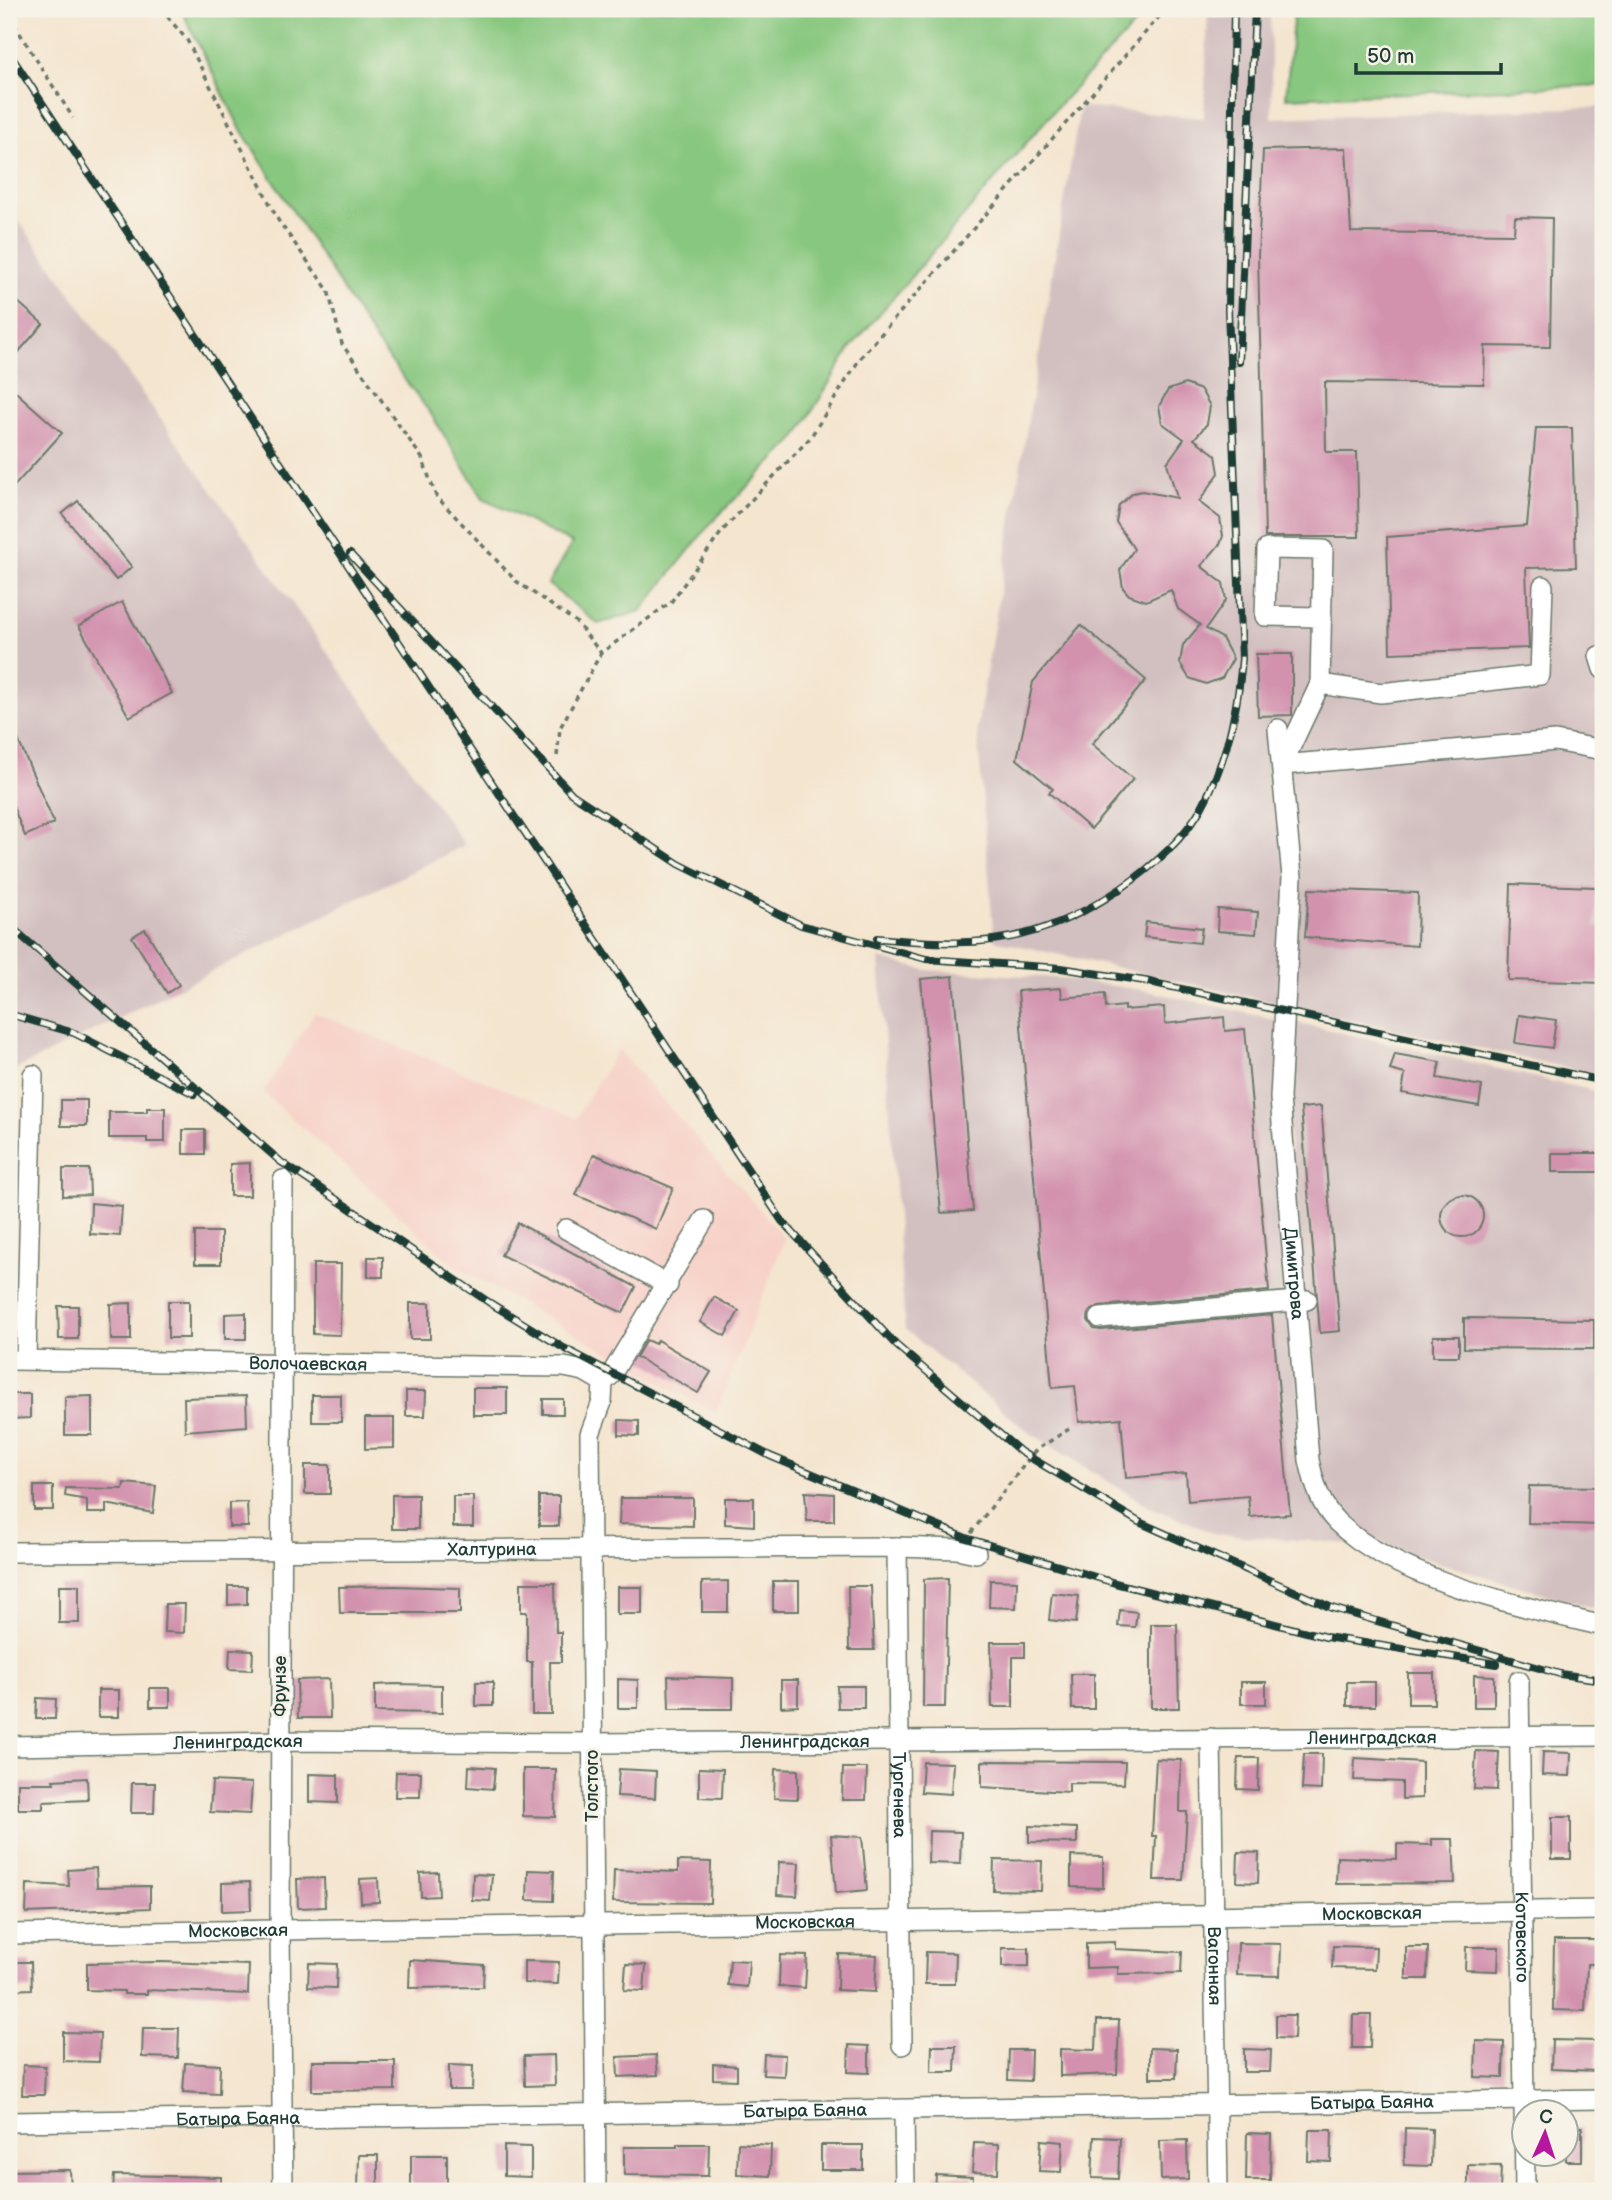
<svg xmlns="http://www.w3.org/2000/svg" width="1612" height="2200" viewBox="0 0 1612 2200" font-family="'Balsamiq Sans',sans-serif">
<rect width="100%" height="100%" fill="#f7f3e8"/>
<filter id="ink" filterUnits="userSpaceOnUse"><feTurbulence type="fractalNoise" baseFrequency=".0143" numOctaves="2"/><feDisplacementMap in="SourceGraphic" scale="14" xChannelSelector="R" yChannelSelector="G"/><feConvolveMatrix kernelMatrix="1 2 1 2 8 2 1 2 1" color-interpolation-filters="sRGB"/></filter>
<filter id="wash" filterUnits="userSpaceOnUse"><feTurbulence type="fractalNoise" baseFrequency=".00686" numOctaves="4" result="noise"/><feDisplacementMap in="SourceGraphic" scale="28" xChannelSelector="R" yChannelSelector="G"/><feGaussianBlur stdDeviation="1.57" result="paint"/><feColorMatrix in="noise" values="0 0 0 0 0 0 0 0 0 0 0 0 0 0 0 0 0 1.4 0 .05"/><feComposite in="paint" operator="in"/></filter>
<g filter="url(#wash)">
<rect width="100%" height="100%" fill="#f4e5cf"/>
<path fill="#f7d1c8" d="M315 1013 576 1118 618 1049 785 1239 716 1413 455 1266 263 1092Z"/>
<g fill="#d2bfc0">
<path d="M1208 9H1270L1272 118 1603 107V1076L994 940 977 729 1080 107 1204 118Z"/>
<path d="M9 207 465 845 9 1073Z"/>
<path d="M879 959 926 970 1057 978 1143 990 1278 1020 1303 1462 1352 1544 1216 1534 1150 1507 1030 1433 905 1329Z"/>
<path d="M1291 1021 1603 1093V1611L1396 1550 1365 1534 1341 1513 1326 1488 1315 1459 1286 1098Z"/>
</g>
<g fill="#88c77f" stroke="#54825a" stroke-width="2">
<path d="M181 9H1149L1058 106 851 347 796 438 711 523 641 611 598 624 548 584 572 543 483 498 431 414 377 343 240 128Z"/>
<path d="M1294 9H1603V85L1286 98Z"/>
</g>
<g id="blocks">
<g fill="#d291ad">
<path d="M1346 148 1351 232 1514 234 1515 217 1552 218 1550 347 1485 346 1484 384 1325 382 1326 452H1357L1359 537H1265L1258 256 1263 150Z"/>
<path d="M9 294 43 324 9 363Z"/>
<path d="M1185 384 1201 390 1210 406 1207 424 1194 439 1216 455 1219 473 1199 502 1220 518 1223 536 1220 544 1201 566 1223 583 1226 600 1206 629 1222 638 1233 659 1222 678 1206 684 1189 678 1180 663 1183 645 1200 625 1178 609 1171 590 1146 601 1129 595 1123 588 1120 570 1134 549 1116 522 1119 505 1133 493 1142 491 1177 498 1167 463 1184 439 1162 423 1159 406 1168 390Z"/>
<path d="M9 386 62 433 9 492Z"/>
<path d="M1536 428H1572L1576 567 1526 568 1529 648 1390 653 1387 537 1527 526Z"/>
<path d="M78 501 132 567 116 580 62 514Z"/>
<path d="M122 602 172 693 129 717 79 626Z"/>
<path d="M1081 625 1146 680 1092 744 1133 779 1091 829 1049 793 1053 789 1017 759 1033 682Z"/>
<path d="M1256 654H1292V715L1258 716Z"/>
<path d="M9 719 54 823 25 836 9 797Z"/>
<path d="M1511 884 1596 887 1595 927H1603V983L1508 980Z"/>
<path d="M1309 889 1418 893 1417 946 1305 937Z"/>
<path d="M1218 909 1258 912 1256 934 1217 931Z"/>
<path d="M1146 922 1202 928 1200 943 1144 937Z"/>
<path d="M145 929 179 985 167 993 132 937Z"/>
<path d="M953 976 973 1211 941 1213 921 979Z"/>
<path d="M1061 988 1062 998 1105 994 1106 1008 1124 1006V1010L1164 1007 1165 1024 1224 1017 1225 1031 1245 1029 1269 1291 1099 1306 1089 1312 1088 1320 1094 1329 1101 1330 1272 1315 1290 1514 1250 1517 1248 1496 1188 1501 1186 1473 1126 1478 1121 1418 1079 1422 1075 1386 1052 1388 1018 991Z"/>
<path d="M1519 1015 1556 1020 1552 1048 1515 1043Z"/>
<path d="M1395 1054 1440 1062 1437 1078 1482 1086 1479 1106 1402 1093 1405 1074 1390 1070Z"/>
<rect x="61" y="1100" width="26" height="26"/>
<path d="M1321 1106 1340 1331 1320 1333 1301 1108Z"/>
<path d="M147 1108H165V1142H147V1138H109V1112H147Z"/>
<rect x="183" y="1130" width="22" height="24"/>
<rect x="1552" y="1153" width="51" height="19"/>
<path d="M594 1154 673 1188 656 1229 576 1195Z"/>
<path d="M250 1163V1196H230V1164Z"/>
<path d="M63 1169H89L90 1195 63 1196Z"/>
<circle cx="1462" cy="1216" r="21"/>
<path d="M91 1203 122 1206 120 1236 90 1234Z"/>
<path d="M518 1223 636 1287 623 1313 501 1255Z"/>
<rect x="195" y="1232" width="26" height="32"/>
<rect x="368" y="1257" width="15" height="20"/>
<path d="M313 1264H341L340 1335 313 1334Z"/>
<path d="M714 1297 739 1311 725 1336 700 1322Z"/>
<rect x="168" y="1301" width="21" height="37"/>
<path d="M131 1303V1340H111L110 1304Z"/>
<rect x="410" y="1303" width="20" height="36"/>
<path d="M58 1306H78V1339H59Z"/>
<path d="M246 1313V1339H225V1314Z"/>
<path d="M1464 1318 1594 1320V1349L1464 1348Z"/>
<rect x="1433" y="1336" width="26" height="20"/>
<path d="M646 1340 655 1344 657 1340 711 1372 698 1393 636 1357Z"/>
<rect x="473" y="1388" width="34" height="27"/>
<path d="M406 1391H426L425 1416H406Z"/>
<path d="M9 1394H30V1418L9 1419Z"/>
<rect x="312" y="1395" width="29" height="27"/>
<path d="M92 1396V1435H65V1397Z"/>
<path d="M246 1396 247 1426 185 1431 184 1398Z"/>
<rect x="543" y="1399" width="20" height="15"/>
<path d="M365 1418H394V1448L365 1449Z"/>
<path d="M619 1420 639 1421V1436L619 1435Z"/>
<rect x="305" y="1465" width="25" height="29"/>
<path d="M124 1483 156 1486 153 1513 106 1504V1513H87V1500L65 1496 66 1488 123 1489Z"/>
<rect x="34" y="1486" width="19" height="24"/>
<path d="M1529 1486 1603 1487V1525L1528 1523Z"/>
<path d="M805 1492 834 1494V1521H807Z"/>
<rect x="392" y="1495" width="26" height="34"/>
<rect x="453" y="1496" width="20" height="31"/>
<rect x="539" y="1496" width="20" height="30"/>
<path d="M620 1498H693V1526L619 1524Z"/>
<path d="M725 1498H754V1526L725 1524Z"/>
<path d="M247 1502 248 1527H229V1503Z"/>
<path d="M948 1578 945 1707H923L924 1579Z"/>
<path d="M990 1580 1017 1581 1016 1608 989 1607Z"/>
<path d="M728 1581V1612H702V1582Z"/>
<rect x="773" y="1581" width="26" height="30"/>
<path d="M521 1583H555L556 1632H561V1662H550L551 1714H532V1662H527V1612H521Z"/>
<rect x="59" y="1585" width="20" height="38"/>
<path d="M228 1586H247V1604L228 1605Z"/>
<path d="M394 1586 460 1588V1613H340L339 1587Z"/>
<path d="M848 1586H871L874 1650H849Z"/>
<rect x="617" y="1587" width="25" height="27"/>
<path d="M1052 1593 1079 1596 1076 1623 1049 1620Z"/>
<path d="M165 1604H185L184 1633 164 1632Z"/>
<path d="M1120 1610 1137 1612 1135 1627 1118 1626Z"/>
<path d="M1151 1624H1177L1179 1708H1151Z"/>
<path d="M991 1642H1025V1657H1013V1707H992Z"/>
<path d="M230 1649 253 1650 252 1670 229 1669Z"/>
<rect x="1408" y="1673" width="26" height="31"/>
<path d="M1071 1674H1094V1709H1072Z"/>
<path d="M1474 1675 1494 1676V1707H1474Z"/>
<path d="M668 1676 733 1678V1709H669Z"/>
<path d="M329 1679 330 1718H298L297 1680Z"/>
<path d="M618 1679 638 1680V1708H618Z"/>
<path d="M781 1680H798V1706L781 1707Z"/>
<rect x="476" y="1682" width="17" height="24"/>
<rect x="1241" y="1682" width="25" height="22"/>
<rect x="1347" y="1682" width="28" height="24"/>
<path d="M395 1684 442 1685V1713L375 1712V1685Z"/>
<path d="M837 1686H864V1708H838Z"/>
<rect x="150" y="1688" width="20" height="19"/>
<rect x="98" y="1690" width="21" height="27"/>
<path d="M37 1698 56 1699 55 1719H36Z"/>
<path d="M1476 1751 1499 1752 1497 1790 1474 1789Z"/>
<path d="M1543 1752 1571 1753 1570 1776 1542 1775Z"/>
<path d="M1304 1754H1322L1321 1790 1302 1789Z"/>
<path d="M1238 1758H1259L1258 1790 1237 1789Z"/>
<path d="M1355 1758 1422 1762V1798L1402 1799V1782L1354 1780Z"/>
<path d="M1156 1759 1181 1760 1180 1812H1187L1183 1880H1154L1156 1836H1152Z"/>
<path d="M982 1761 1125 1762 1124 1784 1069 1783V1792L982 1787Z"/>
<path d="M923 1762 953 1763 951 1794 921 1792Z"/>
<path d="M469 1766 495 1768 493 1789 468 1787Z"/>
<path d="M699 1768 723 1769 722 1798 699 1797Z"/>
<path d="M843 1768H867L866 1800H842Z"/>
<path d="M523 1769H556L555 1817 523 1816Z"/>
<path d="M619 1769 656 1771 655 1798 617 1796Z"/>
<path d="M775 1769 798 1770V1799L774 1798Z"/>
<path d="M396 1772H421L420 1797H395Z"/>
<path d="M309 1774 338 1775V1803L309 1802Z"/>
<path d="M87 1778 88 1800 43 1802V1809H18V1783H54L53 1780Z"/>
<path d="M212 1781 252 1783 250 1814 210 1812Z"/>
<path d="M132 1783H155L154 1813H131Z"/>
<rect x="1552" y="1817" width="19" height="42"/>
<path d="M1029 1826 1077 1828V1843L1029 1842Z"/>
<path d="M929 1831 961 1832 960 1864 928 1863Z"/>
<path d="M831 1835 862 1837 867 1890 836 1893Z"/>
<path d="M1432 1839H1453L1455 1883 1336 1884 1337 1857 1397 1859V1844L1432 1845Z"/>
<path d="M1238 1852 1259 1853 1258 1883 1237 1882Z"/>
<path d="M1071 1856 1103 1857V1888L1071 1887Z"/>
<path d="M994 1860 1042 1861 1041 1891 993 1890Z"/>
<path d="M678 1861 711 1862 710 1903 613 1902 614 1870 678 1872Z"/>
<path d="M779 1862 799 1863 797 1896 777 1895Z"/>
<path d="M96 1868 97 1887 150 1886V1908L26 1913 27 1884 69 1886 68 1870Z"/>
<path d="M528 1870 554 1871 553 1901 527 1900Z"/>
<path d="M438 1872 439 1896 421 1897 420 1873Z"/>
<path d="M473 1874 492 1875 490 1901 472 1900Z"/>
<path d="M324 1878 325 1907 298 1908 297 1879Z"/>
<path d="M378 1878 379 1902 361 1903 360 1879Z"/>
<path d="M250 1882 251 1910 222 1911V1883Z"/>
<path d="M1554 1940H1596L1595 1964H1587L1585 2011 1553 2010Z"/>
<path d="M1115 1942V1949L1182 1952 1181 1973 1118 1974V1967L1086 1968V1943Z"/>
<path d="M1238 1943 1281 1944 1280 1976 1237 1975Z"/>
<path d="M1333 1946 1376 1947 1375 1969 1332 1968Z"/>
<path d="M1406 1947H1428L1427 1979H1406Z"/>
<path d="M1466 1947H1499L1498 1971 1465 1970Z"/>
<path d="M1002 1948H1029V1966L1002 1967Z"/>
<path d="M926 1952 956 1953 955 1984H925Z"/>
<path d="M838 1954 877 1955 875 1992 837 1990Z"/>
<path d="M780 1955 807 1956 805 1988 779 1986Z"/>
<path d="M410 1960 484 1965 483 1987 409 1988Z"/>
<path d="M730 1960 749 1961 747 1987 728 1985Z"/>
<path d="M524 1961 559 1962 558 1984 524 1983Z"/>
<path d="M9 1962H31L32 1989 9 1990Z"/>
<path d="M162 1962 249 1965 248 1994 147 1990V1994H124V1991L87 1990V1963Z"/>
<path d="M309 1963 337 1964 336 1988 308 1987Z"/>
<path d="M626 1964 646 1965 644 1991 624 1990Z"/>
<path d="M1276 2015H1295L1294 2039 1276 2038Z"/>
<path d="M1353 2015H1371L1370 2048H1352Z"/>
<path d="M1097 2020H1119L1117 2074 1060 2076V2049L1096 2050Z"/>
<path d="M143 2028H179L178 2058 142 2057Z"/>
<path d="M63 2032 100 2033 99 2062 63 2061Z"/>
<path d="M1552 2040 1597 2041 1596 2071 1551 2069Z"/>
<path d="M1476 2041 1504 2042 1503 2078 1475 2077Z"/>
<path d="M849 2045 869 2046V2073L848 2072Z"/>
<path d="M932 2046H956L955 2072H931Z"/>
<path d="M1150 2048 1177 2049 1176 2078H1150Z"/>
<path d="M1244 2049 1271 2050 1270 2072H1244Z"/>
<path d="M1009 2050H1031L1030 2081 1008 2080Z"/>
<path d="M764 2054 785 2055 784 2076 763 2075Z"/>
<path d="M554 2055 555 2085 525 2086 524 2056Z"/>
<path d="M656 2055 658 2075 618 2077 617 2057Z"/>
<path d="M312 2061H395V2090L312 2091Z"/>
<path d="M185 2063 220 2065 219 2094 183 2092Z"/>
<path d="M713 2064 737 2066V2080L713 2079Z"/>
<path d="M23 2065 45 2066 44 2095H22Z"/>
<path d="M449 2065 473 2066 472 2090H449Z"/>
<rect x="1566" y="2127" width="16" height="34"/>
<path d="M1405 2128 1432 2129 1431 2166 1404 2165Z"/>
<path d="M1309 2130H1332L1331 2162 1308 2161Z"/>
<path d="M1247 2133 1271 2134 1270 2180H1246Z"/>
<path d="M1094 2137 1120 2138 1118 2179 1092 2178Z"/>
<path d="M1041 2140 1063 2142 1061 2172 1039 2171Z"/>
<path d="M1187 2140 1188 2179 1161 2180 1160 2141Z"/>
<path d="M738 2143 771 2145 770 2176 737 2174Z"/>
<path d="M974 2143 999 2144 998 2173 972 2172Z"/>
<path d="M677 2144H709L708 2176 624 2175V2147H677Z"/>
<rect x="821" y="2145" width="42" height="25"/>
<path d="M504 2146 531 2147V2177L504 2176Z"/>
<path d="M359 2155H378V2189L358 2188Z"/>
<rect x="411" y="2155" width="36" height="36"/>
<path d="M1468 2165 1501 2166 1500 2191H1468Z"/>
<path d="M70 2170 71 2191H9V2171Z"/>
<path d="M114 2175 221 2177V2191H113Z"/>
<path d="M936 2175 973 2177 972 2191H935Z"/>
</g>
</g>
</g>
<g filter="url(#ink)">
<use href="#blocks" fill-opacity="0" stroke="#6a786a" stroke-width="2"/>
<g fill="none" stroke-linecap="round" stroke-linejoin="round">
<defs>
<g id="minor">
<path d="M1322 617 1265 616 1267 549 1323 550 1320 684 1282 765 1555 741 1603 750"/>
<path d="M1599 656 1603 669"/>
<path d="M1320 684 1381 693 1540 675 1543 586"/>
<path id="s1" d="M1278 729 1292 877 1280 1098 1309 1460C1314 1483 1320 1505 1337 1522 1396 1580 1524 1607 1603 1626"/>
<path d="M283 1180 280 1932 283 2191"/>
<path d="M566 1229 668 1285"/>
<path d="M1100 1318 1307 1300"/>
<path d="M26 1359 33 1075"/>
<path id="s2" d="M9 1360 564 1367 584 1371 603 1382"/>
<path d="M603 1382 611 1375 704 1220"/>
<path id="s3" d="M897 1547 902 2045"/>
<path id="s4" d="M9 1552 897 1547 957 1549 976 1553"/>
<path id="s5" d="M1519 1681 1525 2191"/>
<path id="s6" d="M1211 1738 1218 2191"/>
<path id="s7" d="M9 1746 280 1741 592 1743 1603 1736"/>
<path id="s8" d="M9 1934 1603 1910"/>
<path d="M904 2110 905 2191"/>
<path id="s9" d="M9 2122 1603 2099"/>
<path d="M596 2191 590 1434 602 1402 603 1382"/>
</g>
</defs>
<use href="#minor" stroke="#6a786a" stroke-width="22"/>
<g stroke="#6a786a" stroke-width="3.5" stroke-dasharray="5 5" stroke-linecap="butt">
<path d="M161 9 187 40 278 220 328 290 342 344 422 458 436 496 516 581 576 622 601 653"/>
<path d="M9 16 73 118"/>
<path d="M557 756 560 728 601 653 671 602 723 530 810 438 861 357 1166 9"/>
<path d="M971 1533 1036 1450 1069 1429"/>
</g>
<use href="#minor" stroke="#fff" stroke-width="19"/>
<defs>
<g id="rail">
<path d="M9 53 782 1221 896 1345 1021 1452 1139 1522 1332 1608 1560 1674 1603 1680"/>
<path d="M1239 362 1255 9"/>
<path d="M350 554 572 794 679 864 801 925 926 959 1061 968 1145 981 1603 1081"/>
<path d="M9 925 281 1162 490 1303 562 1347 770 1456 966 1538 1115 1583 1326 1637 1497 1664"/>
<path d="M877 938C929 943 984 947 1035 931 1097 912 1179 857 1207 797 1228 754 1238 707 1242 659L1228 310 1234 9"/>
<path d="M9 1014 74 1033 194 1094"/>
</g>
</defs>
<use href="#rail" stroke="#1f3d34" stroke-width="8"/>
<use href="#rail" stroke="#f7f3e8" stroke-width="5" stroke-dasharray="16" stroke-linecap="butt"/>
</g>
</g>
<g text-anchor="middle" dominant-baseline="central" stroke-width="6" stroke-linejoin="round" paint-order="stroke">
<g font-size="18" fill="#1f3d34" stroke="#f7f3e8">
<text stroke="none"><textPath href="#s1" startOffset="546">Димитрова</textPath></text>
<text stroke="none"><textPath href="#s2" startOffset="299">Волочаевская</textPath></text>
<text stroke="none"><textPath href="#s4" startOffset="483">Халтурина</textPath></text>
<text transform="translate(280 1686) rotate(-90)">Фрунзе</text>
<text stroke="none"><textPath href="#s7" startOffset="1363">Ленинградская</textPath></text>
<text stroke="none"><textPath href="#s7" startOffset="796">Ленинградская</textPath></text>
<text stroke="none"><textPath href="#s7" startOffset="229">Ленинградская</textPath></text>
<text transform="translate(592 1786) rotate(-90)">Толстого</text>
<text stroke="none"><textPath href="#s3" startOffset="248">Тургенева</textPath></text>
<text stroke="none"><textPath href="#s8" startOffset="1363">Московская</textPath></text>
<text stroke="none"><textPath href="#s8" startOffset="796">Московская</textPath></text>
<text stroke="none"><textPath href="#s8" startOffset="229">Московская</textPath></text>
<text stroke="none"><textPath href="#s5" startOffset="256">Котовского</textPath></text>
<text stroke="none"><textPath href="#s6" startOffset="228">Вагонная</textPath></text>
<text stroke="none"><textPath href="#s9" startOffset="1363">Батыра Баяна</textPath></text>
<text stroke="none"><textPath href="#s9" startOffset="796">Батыра Баяна</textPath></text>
<text stroke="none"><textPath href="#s9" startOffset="229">Батыра Баяна</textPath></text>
</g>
</g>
<rect width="1612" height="2200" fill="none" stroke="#f7f3e8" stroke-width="35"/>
<g transform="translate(1545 2133) rotate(3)"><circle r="33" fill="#f7f3e8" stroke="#a1aaa0" stroke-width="2"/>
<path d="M0-5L12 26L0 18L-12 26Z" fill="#b5179e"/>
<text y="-10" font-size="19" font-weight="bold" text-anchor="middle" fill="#1f3d34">С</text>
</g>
<path d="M1356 63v10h145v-10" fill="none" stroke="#1f3d34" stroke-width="3.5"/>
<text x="1367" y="63" font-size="21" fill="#1f3d34" stroke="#f7f3e8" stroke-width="5" paint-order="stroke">50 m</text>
</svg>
